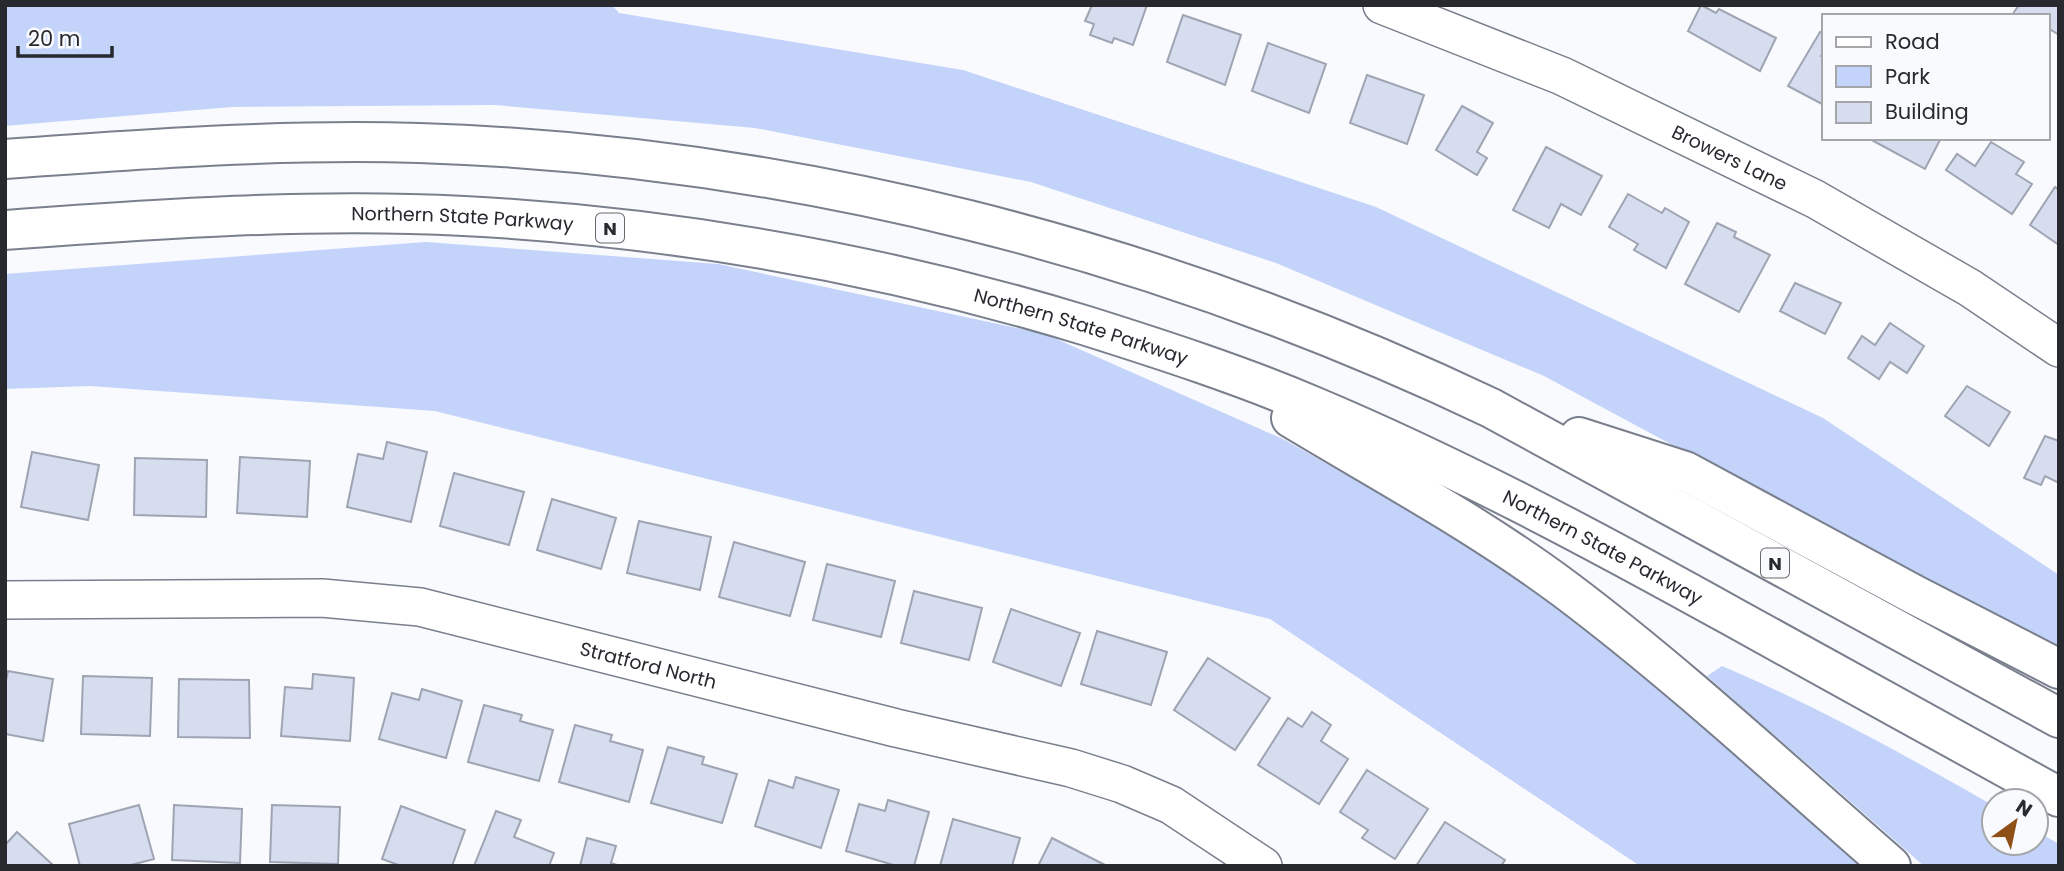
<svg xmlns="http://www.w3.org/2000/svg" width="2064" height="871" viewBox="0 0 2064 871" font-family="Poppins,sans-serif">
<rect width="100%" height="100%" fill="#f9fafd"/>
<g fill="#c3d3fa">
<path d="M5 5H612L619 13 963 70 1376 207 1823 418 2059 575V649L2013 628 1544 376 1276 263 1031 182 755 128 495 105 232 107 5 126Z"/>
<path d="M426 242 718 264 1045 334 1283 439 1552 591 1868 866H1640L1270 619 435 411 90 386 5 389V274Z"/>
<path d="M1722 666C1816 706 1905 755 1994 806V843H2036V831L2059 844V866H1924L1707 676Z"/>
</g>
<g fill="#d5ddef" stroke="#9ea4b2" stroke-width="2">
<path d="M1092 5H1147L1133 45 1114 38 1112 43 1090 35 1094 24 1085 21Z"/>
<path d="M1701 5 1716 13 1719 9 1776 38 1760 71 1688 31Z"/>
<path d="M2019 5H2059V35L2048 28V16L2012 15Z"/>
<path d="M1183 15 1241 35 1225 85 1167 62Z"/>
<path d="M1820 32 1824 34V51L1821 56 1824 57V105L1788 86Z"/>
<path d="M1268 43 1326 64 1309 113 1252 91Z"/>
<path d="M1367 75 1424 95 1407 144 1350 123Z"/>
<path d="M1462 106 1493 123 1477 152 1487 158 1477 175 1436 150Z"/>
<path d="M1868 138H1941L1925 169Z"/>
<path d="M1991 142 2024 162 2016 174 2032 184 2012 214 1946 170 1957 154 1975 166Z"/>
<path d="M1546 147 1602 176 1581 215 1561 204 1549 228 1513 210Z"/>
<path d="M2055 187 2059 190V245L2030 225Z"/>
<path d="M1628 194 1662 213 1665 208 1689 222 1666 268 1634 250 1638 244 1609 227Z"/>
<path d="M1717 223 1736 232 1734 237 1770 255 1739 312 1685 284Z"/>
<path d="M1795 283 1841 303 1825 334 1780 311Z"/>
<path d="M1890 323 1924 346 1907 373 1890 362 1879 379 1848 358 1862 336 1875 345Z"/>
<path d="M1967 386 2010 412 1989 446 1945 416Z"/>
<path d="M2045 436 2059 441V483L2045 476 2041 485 2024 478Z"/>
<path d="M387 442 427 452 411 522 347 507 358 454 383 459Z"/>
<path d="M32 452 99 465 88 520 21 507Z"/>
<path d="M240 457 310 461 307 517 237 513Z"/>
<path d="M135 458 207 460 206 517 134 515Z"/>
<path d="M454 473 524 492 509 545 440 526Z"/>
<path d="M552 499 616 518 601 569 537 550Z"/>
<path d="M639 521 711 537 700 590 627 573Z"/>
<path d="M734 542 805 562 790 616 719 597Z"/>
<path d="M827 564 895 581 881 637 813 620Z"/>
<path d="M914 591 982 608 969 660 901 643Z"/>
<path d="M1011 609 1080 633 1061 686 993 662Z"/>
<path d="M1097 631 1167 652 1151 705 1081 684Z"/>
<path d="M1208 658 1270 698 1235 750 1174 710Z"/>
<path d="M8 671 53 679 43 741 5 734V685Z"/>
<path d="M313 674 354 678 350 741 281 736 285 687 312 689Z"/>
<path d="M83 676 152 678 150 736 81 734Z"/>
<path d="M179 679 249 680 250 738 178 737Z"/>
<path d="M422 689 462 701 446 758 379 739 392 693 419 700Z"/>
<path d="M484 705 522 715 520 721 553 730 539 781 468 762Z"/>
<path d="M1312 712 1331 725 1321 741 1348 759 1319 804 1258 765 1288 718 1302 727Z"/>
<path d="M575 725 612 735 610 741 643 750 629 802 559 782Z"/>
<path d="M668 747 704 757 702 764 737 774 722 823 651 803Z"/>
<path d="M1367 770 1428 809 1395 859 1362 838 1368 830 1340 812Z"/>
<path d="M796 777 839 790 821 848 755 826 769 780 793 788Z"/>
<path d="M888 800 929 812 914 866H897L846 851 859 804 885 811Z"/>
<path d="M139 805 154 859 127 866H80L69 824Z"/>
<path d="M174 805 242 809 240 863 172 860Z"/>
<path d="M272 805 340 807 338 864 270 862Z"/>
<path d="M401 806 465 830 452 866H401L382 859Z"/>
<path d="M496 811 521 820 514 837 554 853 549 866H474Z"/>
<path d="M953 819 1020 838 1012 866H940Z"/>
<path d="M1445 822 1505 860 1501 866H1416Z"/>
<path d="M17 832 54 866H5V845Z"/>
<path d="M587 838 616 846 611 863 620 866H580Z"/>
<path d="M1052 838 1107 866H1038Z"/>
</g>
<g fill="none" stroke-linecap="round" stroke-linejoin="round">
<defs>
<g id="street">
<path id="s1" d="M1382 5 1562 76 1815 199 1970 288 2059 348"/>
<path id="s2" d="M5 600 322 598 420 607 896 728 1071 768 1122 784 1171 805 1263 866"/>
</g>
<g id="highway">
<path d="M5 159C143 149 281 139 419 143 791 155 1155 248 1491 408L2059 718"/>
<path id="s3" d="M5 230C158 219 310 208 464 216 676 227 884 264 1087 326 1163 350 1240 375 1313 406 1458 467 1596 541 1733 617 1842 677 1950 737 2059 797"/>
<path d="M1291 418C1384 474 1479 525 1566 590 1679 675 1784 773 1891 866"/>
<path d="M1579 437 1685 471 1915 595 2059 669"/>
</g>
</defs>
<use href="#street" stroke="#797f8c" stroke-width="40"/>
<use href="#highway" stroke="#797f8c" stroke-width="42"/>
<use href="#street" stroke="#fff" stroke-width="37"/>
<use href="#highway" stroke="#fff" stroke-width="38"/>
</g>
<g text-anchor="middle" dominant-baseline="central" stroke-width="7" stroke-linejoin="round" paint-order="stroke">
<g fill="#f9fafd" stroke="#66686c" stroke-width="2">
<rect x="596" y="213.5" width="28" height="29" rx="5"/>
<rect x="1761" y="548.5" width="28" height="29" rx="5"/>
</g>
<g font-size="18" font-weight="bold" fill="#27292e">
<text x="610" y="228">N</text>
<text x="1775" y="563">N</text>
</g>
<g font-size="19" fill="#27292e" stroke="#f9fafd">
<text stroke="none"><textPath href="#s1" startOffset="380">Browers Lane</textPath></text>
<text stroke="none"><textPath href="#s3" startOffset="458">Northern State Parkway</textPath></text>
<text stroke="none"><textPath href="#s3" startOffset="1088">Northern State Parkway</textPath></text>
<text stroke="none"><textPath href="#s3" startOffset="1656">Northern State Parkway</textPath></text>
<text stroke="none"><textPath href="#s2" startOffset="651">Stratford North</textPath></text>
</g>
</g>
<rect width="2064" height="871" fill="none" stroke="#27292e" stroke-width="14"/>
<rect x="1822" y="14" width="228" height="126" fill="#f9fafd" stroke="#a5a6aa" stroke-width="2"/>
<rect x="1836" y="37" width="35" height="10" fill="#ffffff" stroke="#a5a6aa" stroke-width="2"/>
<text x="1885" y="49" font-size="21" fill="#27292e">Road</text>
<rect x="1836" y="66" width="35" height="21" fill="#c3d3fa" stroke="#a5a6aa" stroke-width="2"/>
<text x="1885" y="84" font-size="21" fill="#27292e">Park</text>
<rect x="1836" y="102" width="35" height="21" fill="#d5ddef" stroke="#a5a6aa" stroke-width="2"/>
<text x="1885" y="119" font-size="21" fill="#27292e">Building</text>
<g transform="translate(2015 822) rotate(33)"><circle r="33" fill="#f9fafd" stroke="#a5a6aa" stroke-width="2"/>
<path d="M0-5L12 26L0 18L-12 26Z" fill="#8f5017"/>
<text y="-10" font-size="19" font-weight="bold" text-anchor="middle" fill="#27292e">N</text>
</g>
<path d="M18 46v10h94v-10" fill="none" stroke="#27292e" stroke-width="3.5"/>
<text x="28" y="46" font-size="21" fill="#27292e" stroke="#f9fafd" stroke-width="5" paint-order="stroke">20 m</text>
</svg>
